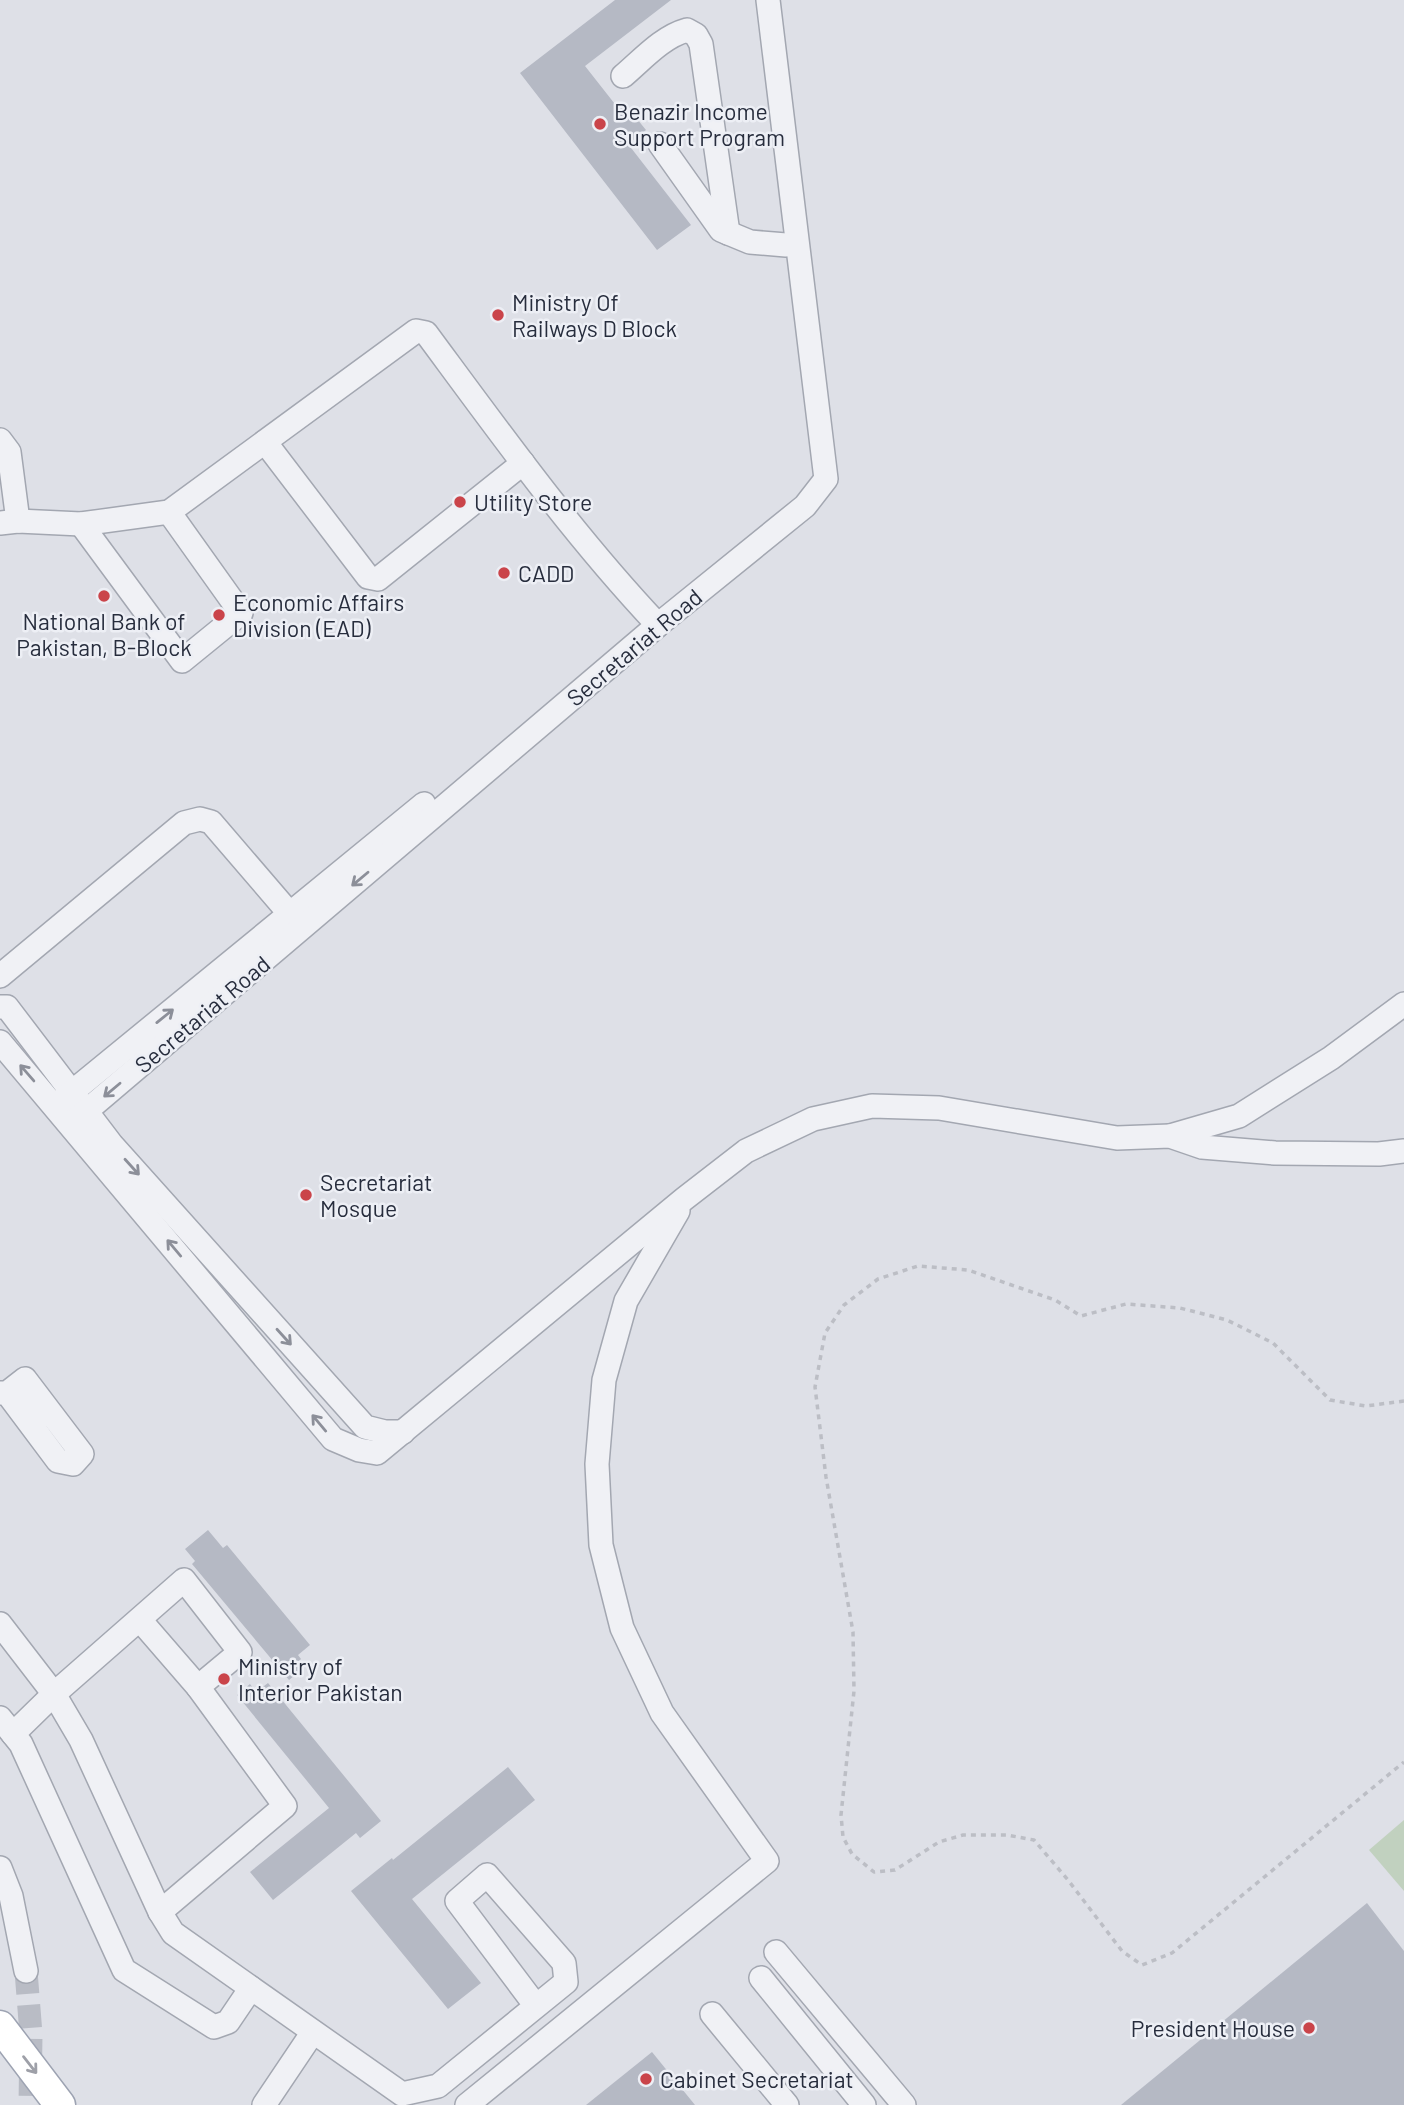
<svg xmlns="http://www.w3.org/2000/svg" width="1404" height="2105" viewBox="0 0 1404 2105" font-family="Barlow,sans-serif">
<rect width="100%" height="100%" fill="#dee0e7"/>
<path fill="#c1d1bf" d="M1404 1820V1891L1369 1850Z"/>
<g fill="#b5b9c4">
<path d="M615 0H671L585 66 618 108 624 103 646 130 628 144 691 225 657 250 520 73Z"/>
<path d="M208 1530 223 1548 227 1545 310 1645 298 1655 301 1659 296 1664 301 1670 289 1680 192 1564 195 1561 185 1549Z"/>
<path d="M268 1683 381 1821 360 1838 356 1833 273 1900 250 1872 329 1808 237 1695 250 1684 256 1692Z"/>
<path d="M508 1767 535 1800 412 1899 481 1983 448 2009 351 1891 392 1858 393 1860Z"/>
<path d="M1367 1903 1404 1951V2105H1121Z"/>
<path d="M652 2052 695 2105H586Z"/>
</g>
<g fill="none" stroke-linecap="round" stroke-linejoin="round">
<path stroke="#b9bcc5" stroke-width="23" stroke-dasharray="23 11" stroke-linecap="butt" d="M26 1971 31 2034 30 2105"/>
<defs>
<g id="minor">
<path d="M623 76C643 59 662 37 687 30L696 35 701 44 728 233"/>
<path d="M660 144 721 230 750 242 786 245"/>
<path d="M0 440 9 452 18 521"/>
<path d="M265 442 368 577 378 579 523 463"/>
<path d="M0 523 18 521 81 524 169 512 416 331 426 333C500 433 573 535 658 625"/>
<path d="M81 524 182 661 241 613 169 512"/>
<path d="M0 976 184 823 200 819 211 822 290 914"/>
<path d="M0 1007H7L112 1145 365 1427 385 1432H403"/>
<path d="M0 1042 333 1439 359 1450 377 1453 684 1199 746 1151 813 1119 872 1106 939 1108 1117 1138 1170 1136 1202 1147 1275 1153 1379 1154 1404 1151"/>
<path d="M55 1106 424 804"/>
<path d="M71 1124 658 625 805 506 826 479 768 0"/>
<path d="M1170 1136 1239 1116 1331 1058 1404 1004"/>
<path d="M0 1393H7L25 1379 82 1454 73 1464 58 1461 7 1393"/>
<path d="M140 1620 198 1687"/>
<path d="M0 1624 54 1694 81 1740 160 1912 173 1933 402 2094 438 2086 566 1982 564 1963 487 1875 457 1901 536 2006"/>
<path d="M0 1718 21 1744 124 1970 214 2027 228 2022 251 1988"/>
<path d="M13 1734 54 1694 184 1580 240 1652 198 1687 285 1806 160 1912"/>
<path d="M0 1868 11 1896 26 1971"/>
<path d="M776 1952 904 2105"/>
<path d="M761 1978 864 2105"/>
<path d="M712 2014 787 2105"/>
<path d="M264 2105 313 2032"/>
<path d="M467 2105 767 1861 662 1713 622 1628 601 1545 597 1464 604 1380 626 1301 678 1211"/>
</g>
<path id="major" d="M0 2026 60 2105"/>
</defs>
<use href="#minor" stroke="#a3a7b1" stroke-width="26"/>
<use href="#major" stroke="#9da3b2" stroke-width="33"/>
<path stroke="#bcbec5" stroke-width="3.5" stroke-dasharray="5 5" stroke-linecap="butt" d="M1404 1401 1366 1406 1330 1400 1273 1343 1227 1320 1180 1308 1126 1304 1081 1316 1055 1300 968 1270 918 1266 878 1279 844 1305 825 1333 815 1387 826 1477 853 1632 854 1691 841 1815 843 1837 852 1854 874 1872 895 1870 939 1842 963 1835H1007L1034 1840 1068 1880 1122 1951 1142 1965 1172 1953 1404 1762"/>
<use href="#minor" stroke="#f0f1f5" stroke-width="23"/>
<use href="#major" stroke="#fff" stroke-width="30"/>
</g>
<defs><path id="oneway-shaft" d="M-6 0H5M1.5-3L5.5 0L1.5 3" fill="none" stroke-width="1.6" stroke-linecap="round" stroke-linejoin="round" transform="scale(1.75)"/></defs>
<g stroke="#8c8f99">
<use href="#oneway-shaft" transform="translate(360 879) rotate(140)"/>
<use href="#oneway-shaft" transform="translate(165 1016) rotate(-39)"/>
<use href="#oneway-shaft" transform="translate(27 1073) rotate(-131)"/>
<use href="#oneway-shaft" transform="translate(112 1090) rotate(140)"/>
<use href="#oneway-shaft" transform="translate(132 1167) rotate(48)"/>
<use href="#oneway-shaft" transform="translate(174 1248) rotate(-130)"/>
<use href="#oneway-shaft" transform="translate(284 1337) rotate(48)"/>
<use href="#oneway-shaft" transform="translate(319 1423) rotate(-130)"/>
</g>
<use stroke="#9ea0a8" href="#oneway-shaft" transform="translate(30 2065) rotate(52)"/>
<g fill="#ca444a" stroke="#edeff5" stroke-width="2.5">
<circle cx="600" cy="124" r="7"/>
<circle cx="498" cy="315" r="7"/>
<circle cx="460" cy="502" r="7"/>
<circle cx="504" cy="573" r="7"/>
<circle cx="104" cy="596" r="7"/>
<circle cx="219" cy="615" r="7"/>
<circle cx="306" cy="1195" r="7"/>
<circle cx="224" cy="1679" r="7"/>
<circle cx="1309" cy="2028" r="7"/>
<circle cx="646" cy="2079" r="7"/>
</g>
<g text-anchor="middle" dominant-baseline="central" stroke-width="5" stroke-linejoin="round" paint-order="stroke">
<g font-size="23" fill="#272d3d" stroke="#edeff5" text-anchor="start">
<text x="614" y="111">Benazir Income<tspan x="614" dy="26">Support Program</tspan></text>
<text x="512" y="302">Ministry Of<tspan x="512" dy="26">Railways D Block</tspan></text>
<text x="474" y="502">Utility Store</text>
<text x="518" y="573">CADD</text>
<text x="233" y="602">Economic Affairs<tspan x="233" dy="26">Division (EAD)</tspan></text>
<text x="104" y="621" text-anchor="middle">National Bank of<tspan x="104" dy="26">Pakistan, B-Block</tspan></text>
<text x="320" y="1182">Secretariat<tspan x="320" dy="26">Mosque</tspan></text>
<text x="238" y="1666">Ministry of<tspan x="238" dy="26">Interior Pakistan</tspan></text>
<text x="1295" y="2028" text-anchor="end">President House</text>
<text x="660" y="2079">Cabinet Secretariat</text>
</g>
<g font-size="23" fill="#272d3d" stroke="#edeff5">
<text transform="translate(634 647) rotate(-40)">Secretariat Road</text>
<text transform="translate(202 1014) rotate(-40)">Secretariat Road</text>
</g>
</g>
</svg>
